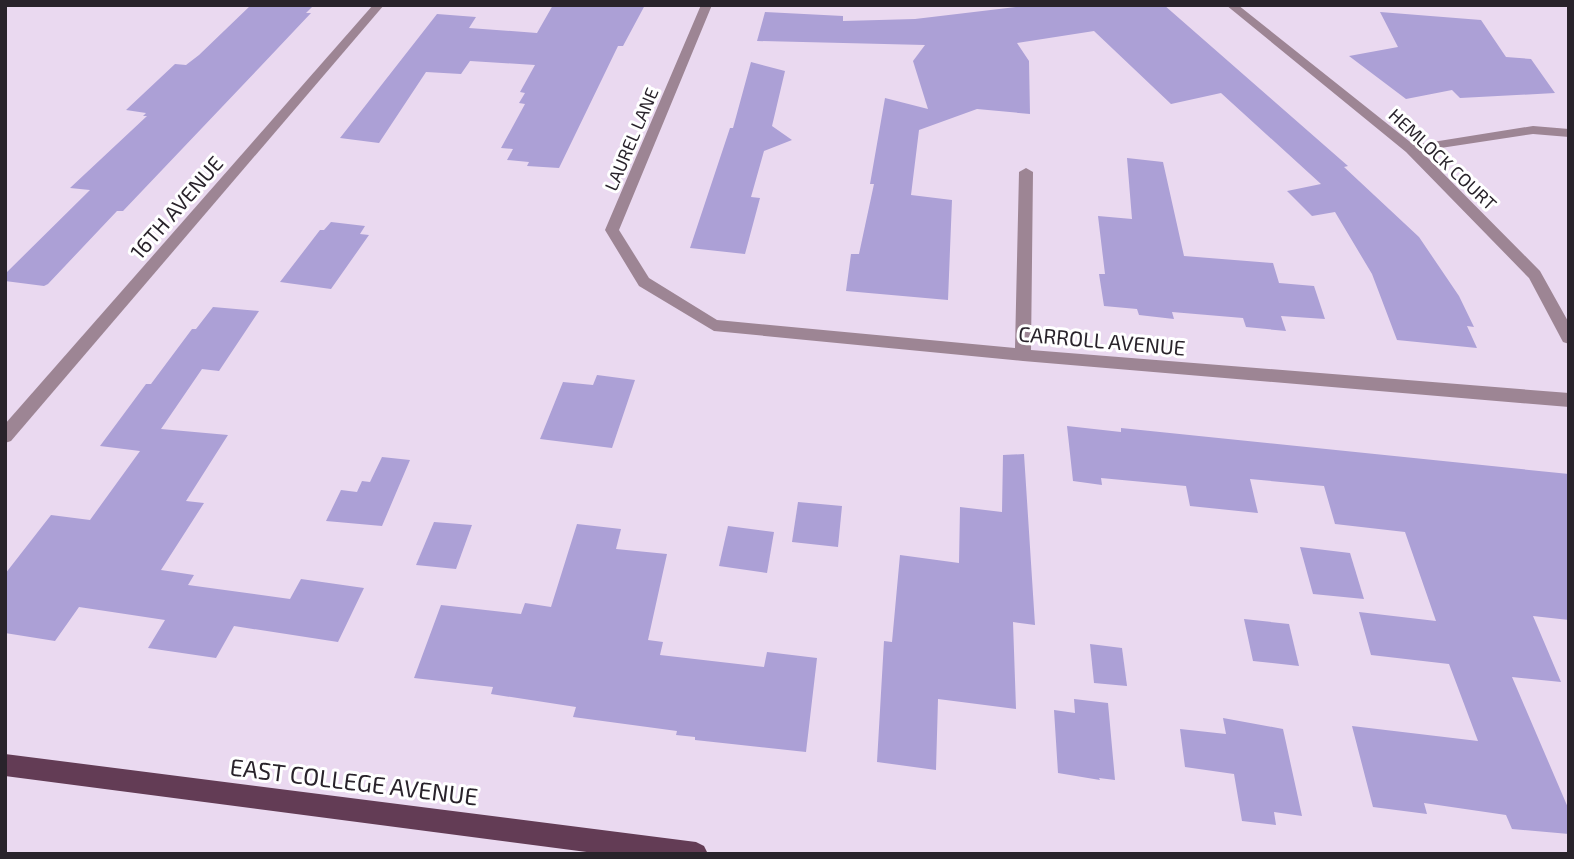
<svg xmlns="http://www.w3.org/2000/svg" width="1574" height="859" viewBox="0 0 1574 859" font-family="'Exo 2',sans-serif">
<rect width="100%" height="100%" fill="#ead9f0"/>
<g fill="#aca0d6">
<path d="M251 5H314L306 13H311L260 67 123 211H117L48 284 44 286 5 281V274L90 190 70 188 147 116H143L146 113 126 110 175 64 186 65 199 55Z"/>
<path d="M553 5H645L623 46H618L559 168 527 166 529 162 507 160 513 149 501 148 525 104 519 103 525 93 520 92 535 65 470 61 461 74 426 72 379 143 340 138 437 14 476 17 469 28 537 33Z"/>
<path d="M1033 5H1164L1348 166 1344 167 1419 237 1459 296 1474 327 1467 326 1477 348 1397 340 1372 274 1335 212 1312 216 1287 191 1321 184 1221 93 1171 104 1094 31 1017 43 1029 61 1030 114 977 109 919 130 911 195 952 200 948 300 846 291 851 254H859L874 184H870L885 98 928 109 913 61 925 45 757 41 765 12 843 16V21L915 19Z"/>
<path d="M1380 12 1481 20 1506 57 1531 59 1555 93 1460 98 1452 90 1406 99 1349 56 1398 47Z"/>
<path d="M751 62 785 71 772 126 792 140 764 151 751 197 760 198 745 254 690 248 730 128H733Z"/>
<path d="M1127 158 1163 162 1184 256 1273 263 1279 283 1314 286 1325 319 1281 316 1286 331 1246 327 1243 318 1172 312 1174 319 1139 315 1137 309 1104 306 1099 274H1105L1098 216 1132 219Z"/>
<path d="M331 222 365 226 360 234 369 235 331 289 280 282 320 230H324Z"/>
<path d="M213 307 259 311 219 371 202 369 161 429 228 435 186 501 204 503 161 570 194 575 188 585 290 599 301 579 364 588 338 642 234 626 216 658 148 648 165 620 79 607 55 641 5 633V574L51 515 90 520 140 451 100 446 146 384H151L192 329H196Z"/>
<path d="M597 375 635 380 612 448 540 439 563 382 593 385Z"/>
<path d="M1067 426 1121 432V428L1569 474V620L1533 616 1561 682 1512 677 1569 810V834L1512 829 1506 815 1424 803 1427 814 1373 807 1352 726 1478 741 1449 664 1371 655 1359 612 1436 621 1405 532 1335 524 1324 486 1250 479 1258 513 1190 506 1186 486 1101 478 1102 485 1073 481Z"/>
<path d="M1024 454 1035 625 1013 622 1016 709 938 699 936 770 877 762 884 641 892 642 900 555 959 563 960 507 1002 512 1003 455Z"/>
<path d="M382 457 410 460 382 526 326 521 341 490 357 492 362 481 370 482Z"/>
<path d="M798 502 842 506 838 547 792 542Z"/>
<path d="M434 522 472 525 456 569 416 565Z"/>
<path d="M577 524 621 529 616 549 667 554 648 640 663 642 660 655 764 667 767 652 817 658 806 752 695 740V737L676 735 677 731 573 717 576 707 491 694 493 687 414 678 441 605 521 614 525 603 551 607Z"/>
<path d="M728 526 774 532 767 573 719 566Z"/>
<path d="M1300 547 1350 553 1364 599 1313 594Z"/>
<path d="M1244 619 1289 624 1299 666 1253 661Z"/>
<path d="M1090 644 1122 648 1127 686 1094 683Z"/>
<path d="M1074 699 1108 703 1115 780 1099 778 1100 780 1058 773 1054 710 1075 713Z"/>
<path d="M1223 718 1283 729 1302 816 1274 812 1276 825 1242 821 1234 774 1185 767 1180 729 1226 734Z"/>
</g>
<g fill="none" stroke-linecap="round" stroke-linejoin="round">
<g fill="#9d8594" fill-rule="evenodd">
<path d="M373 5H384L11 441 5 443V424Z"/>
<path d="M701 5H712L619 230 649 278 717 320 1015 348 1019 172 1026 168 1033 172 1031 350 1569 393V407L1023 361 714 331 639 286 605 230Z"/>
<path d="M1226 5H1238L1414 145 1533 126 1569 129V137L1533 134 1421 151 1540 271 1569 323V344L1563 342 1529 278 1406 152Z"/>
</g>
<path fill="#633c55" fill-rule="evenodd" d="M5 754 696 842 704 846 708 854H602L5 776Z"/>
</g>
<g text-anchor="middle" dominant-baseline="central" stroke-width="6" stroke-linejoin="round" paint-order="stroke">
<g font-size="18" fill="#29232b" stroke="#fff">
<text transform="translate(631 139) rotate(-67)">LAUREL LANE</text>
<text transform="translate(1443 159) rotate(43)">HEMLOCK COURT</text>
</g>
<g font-size="21" fill="#29232b" stroke="#fff">
<text transform="translate(176 207) rotate(-49)">16TH AVENUE</text>
<text transform="translate(1102 340) rotate(5)">CARROLL AVENUE</text>
</g>
<g font-size="24" fill="#29232b" stroke="#fff">
<text transform="translate(354 781) rotate(7)">EAST COLLEGE AVENUE</text>
</g>
</g>
<rect width="1574" height="859" fill="none" stroke="#29232b" stroke-width="14"/>
</svg>
